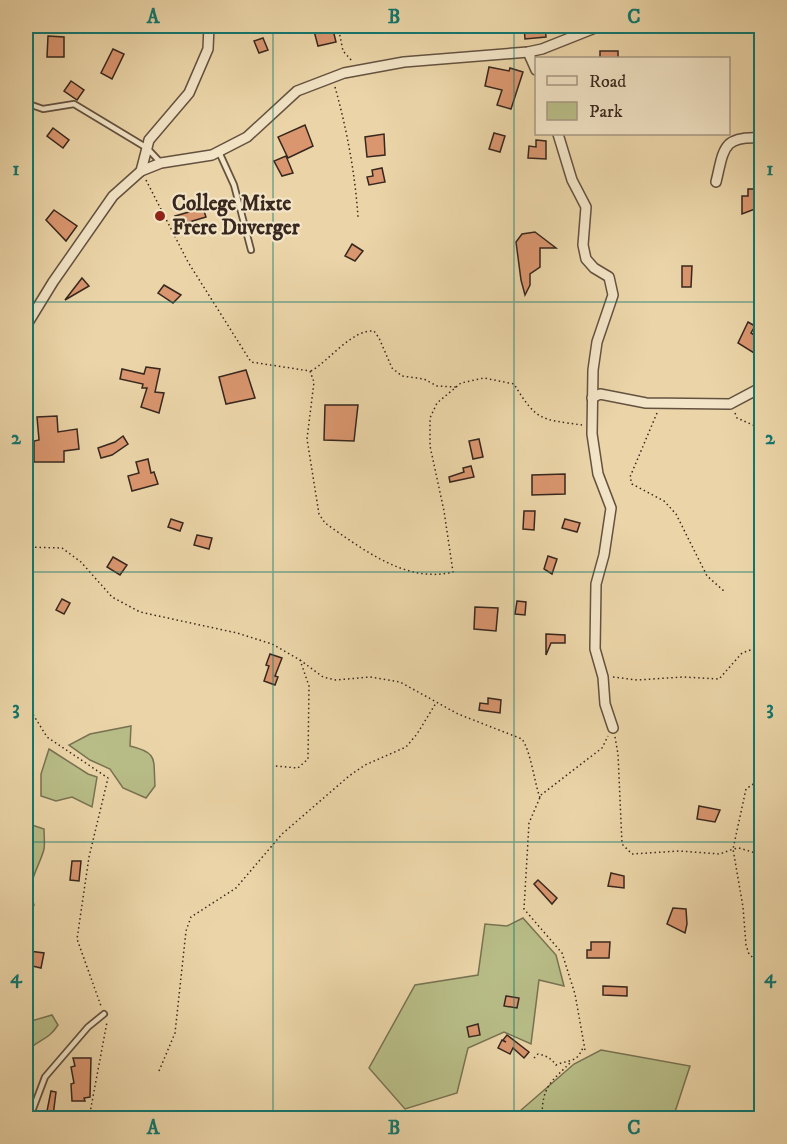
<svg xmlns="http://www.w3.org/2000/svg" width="787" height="1144" viewBox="0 0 787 1144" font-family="'IM FELL DW Pica',serif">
<rect width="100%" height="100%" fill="#ebd5a8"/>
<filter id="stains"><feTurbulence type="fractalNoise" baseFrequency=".00333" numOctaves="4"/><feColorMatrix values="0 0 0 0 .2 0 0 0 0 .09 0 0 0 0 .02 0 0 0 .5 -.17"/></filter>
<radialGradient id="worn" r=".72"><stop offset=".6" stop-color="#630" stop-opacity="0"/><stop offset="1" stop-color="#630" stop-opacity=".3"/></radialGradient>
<g fill="#b8bd87" stroke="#787252" stroke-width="1.5">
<path d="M131 726 130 746C159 753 153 759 155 786L146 798 123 788 110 769 90 760 69 745 90 734Z"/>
<path d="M49 749 88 774 97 777 92 807 72 797 56 801 41 796V774Z"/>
<path d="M32 825 44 829C44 835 45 843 44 849 39 869 25 882 34 905H26V829Z"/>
<path d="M523 918 556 955 564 986 539 980 531 1044 504 1032 468 1048 457 1093 405 1109 369 1068 415 985 478 975 485 924 507 926Z"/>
<path d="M52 1015 58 1025C48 1041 38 1039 26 1052V1020L28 1022Z"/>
<path d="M601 1050 690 1066 673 1118H521L520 1111 574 1064Z"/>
</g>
<g fill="#da966f" stroke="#37271e" stroke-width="1.5">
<path d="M332 26 336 42 318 46 314 31Z"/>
<path d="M524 26H545L546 37 525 39Z"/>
<path d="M48 36 64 37V57H47Z"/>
<path d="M263 38 268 50 259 53 254 41Z"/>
<path d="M113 49 124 54 112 79 101 73Z"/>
<rect x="600" y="51" width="18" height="7"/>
<path d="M489 67 509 71 510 68 523 72 511 109 497 105 502 90 485 86Z"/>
<path d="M71 81 84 90 77 100 64 91Z"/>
<path d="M305 125 313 146 288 158 278 137Z"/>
<path d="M53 128 69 140 63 148 47 136Z"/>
<path d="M494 133 505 136 500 152 489 149Z"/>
<path d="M384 134 385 155 367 157 365 137Z"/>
<path d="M536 140 546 141V159L528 158 529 146 536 147Z"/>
<path d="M286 156 293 173 282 176 274 161Z"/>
<path d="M382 168 385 182 369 185 367 177 373 176 372 170Z"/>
<path d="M748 189H755V209L742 214V196H748Z"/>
<path d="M203 208 206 217 179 225 175 216Z"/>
<path d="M54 210 77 226 66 241 46 220Z"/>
<path d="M535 232 556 248H540V267L530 274V285L525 295 521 280 516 242 522 234Z"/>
<path d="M352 244 363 251 355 261 345 256Z"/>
<path d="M682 266H692L691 287H682Z"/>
<path d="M82 278 89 286 65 300Z"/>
<path d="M164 285 181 295 173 303 158 293Z"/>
<path d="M748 322 755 326 751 333 762 340V358L738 343Z"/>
<path d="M146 367 160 369 155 392 164 393 159 413 141 407 147 388H142L143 384 120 379 122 369 144 374Z"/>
<path d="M246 370 255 398 226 404 219 377Z"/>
<path d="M325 405H358L354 441 324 440Z"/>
<path d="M57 416 58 432 77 429 79 449 64 451V462H34V441L39 440 37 417Z"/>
<path d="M123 436 128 444 112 455 101 458 98 448 115 442Z"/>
<path d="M479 439 483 457 473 459 469 441Z"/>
<path d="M148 459 151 473 154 472 158 484 132 491 128 476 139 473 136 462Z"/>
<path d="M471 466 474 477 450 482 449 477 464 472 463 468Z"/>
<path d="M565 474V494L532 495V475Z"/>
<path d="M524 511H535L534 530 523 529Z"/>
<path d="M171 519 183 523 180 531 168 527Z"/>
<path d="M565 519 580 523 577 532 562 528Z"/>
<path d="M197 535 212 538 209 549 194 545Z"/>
<path d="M548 556 557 559 552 574 544 569Z"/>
<path d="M113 557 127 565 120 575 107 567Z"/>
<path d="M62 599 70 603 64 614 56 610Z"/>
<path d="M517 601 526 602 525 615 515 614Z"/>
<path d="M475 607 498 608 496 631 474 629Z"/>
<path d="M546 634 565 635V643H551L546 655Z"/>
<path d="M270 654 282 658 275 676 278 677 275 685 264 681 269 666 266 665Z"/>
<path d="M488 698 501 700 500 713 479 710 480 703 488 704Z"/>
<path d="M699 806 720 810 715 822 697 819Z"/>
<path d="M72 861H81L79 881 70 880Z"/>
<path d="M611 873 624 876V888L608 886Z"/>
<path d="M538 880 557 898 552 904 534 884Z"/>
<path d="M673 908 686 909 687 924 685 933 667 924Z"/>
<path d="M591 942H610L609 958H587V950H591Z"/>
<path d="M29 951 44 953 41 968 28 965Z"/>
<path d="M603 986 627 987V996L603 995Z"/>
<path d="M506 996 519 998 517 1008 504 1006Z"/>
<path d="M478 1024 480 1035 469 1037 467 1027Z"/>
<path d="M507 1035 529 1052 524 1058 513 1048 510 1054 498 1048 502 1040 506 1042 503 1040Z"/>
<path d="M73 1058H91L90 1097 84 1098 85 1101H72L71 1084 74 1083 71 1067 75 1066Z"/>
<path d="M51 1091 56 1092 53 1116H46Z"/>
</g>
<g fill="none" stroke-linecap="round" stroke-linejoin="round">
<defs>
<g id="service">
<path d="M26 103 43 109 74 104 147 148 161 163"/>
<path d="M219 152 234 185 251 250"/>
<path d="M31 1114 45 1077 88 1027 104 1014"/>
</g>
<g id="minor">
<path d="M528 52 536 70"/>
<path d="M558 134 572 180 586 207 583 245 586 259 594 268 609 277 613 295 597 342 593 370 592 434 598 474 611 508 604 555 596 584 595 649 603 677 605 704 613 728"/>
<path d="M141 171 149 140 189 93 208 49 209 26"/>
<path d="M716 182C724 149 722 135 762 138"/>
<path d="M26 326 53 282 113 196 141 171 161 163 212 155 247 137 297 91 344 73 404 62 528 52 542 49 600 26"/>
<path d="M592 398 600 394 646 403 730 404 762 387"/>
</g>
</defs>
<use href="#service" stroke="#645240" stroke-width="8"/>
<use href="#minor" stroke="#645240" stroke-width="12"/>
<g stroke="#37271e" stroke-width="1.5" stroke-dasharray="1.5 3" stroke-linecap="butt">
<path d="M338 26 343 51 353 62"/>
<path d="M335 87C347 130 355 173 358 217"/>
<path d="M146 180 188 262 251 362 310 371 314 382 307 439 319 514 325 523C361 548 406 584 453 572L444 511 430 446V418L437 403 461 383 484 378 514 384C537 422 541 419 582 425"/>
<path d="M311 371C329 361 352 329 374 331L379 338 392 368 402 376 424 379 437 386 456 387"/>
<path d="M657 413 630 477 632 484 664 501 676 514 707 576 724 591"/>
<path d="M735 413 737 418 762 429"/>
<path d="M26 547 62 548 81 562 112 597 140 612 237 633 272 644 300 660 309 686 308 759 298 768 275 766"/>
<path d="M300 660 323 677 336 680 370 677 400 682 458 714 522 739C531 752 534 781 540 798"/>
<path d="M613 677 637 680 683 677 719 679 742 653 762 646"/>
<path d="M26 703 47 737 108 778 89 857 77 939 101 1006"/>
<path d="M615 737 618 754 622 844 632 854 679 851 720 854 733 849 746 789 762 778"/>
<path d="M762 855 739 848 733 849 743 907 746 945 749 954 762 966"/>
<path d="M585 1050 575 994 562 953 524 909 529 823 541 795 602 748 608 736"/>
<path d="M534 1058 538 1054C547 1056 551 1058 556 1065 564 1061 574 1062 579 1055 581 1052 582 1049 584 1047"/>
<path d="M159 1071 175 1033 186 931 191 917 236 888 282 834 349 776 365 765 406 747 417 734 436 703"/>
<path d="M89 1118 107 1022"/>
<path d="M542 1118C542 1086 550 1083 572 1061"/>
</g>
<use href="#service" stroke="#f2e4c6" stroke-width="4.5"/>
<use href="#minor" stroke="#f2e4c6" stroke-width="9"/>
</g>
<path fill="none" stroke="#0f766e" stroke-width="1.5" stroke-opacity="0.55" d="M273 26V1118M514 26V1118M26 302H762M26 572H762M26 842H762"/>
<circle fill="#8f2418" stroke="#f2e4c6" stroke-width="2" cx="160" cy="216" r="6"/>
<g text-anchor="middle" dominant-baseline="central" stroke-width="4.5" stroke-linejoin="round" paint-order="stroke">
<g font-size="21" font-weight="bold" fill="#37271e" stroke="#f2e4c6" text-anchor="start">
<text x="172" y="204">College Mixte<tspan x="172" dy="24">Frere Duverger</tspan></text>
</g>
</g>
<rect width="787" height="1144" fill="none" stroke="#ebd5a8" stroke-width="66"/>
<rect x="535" y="57" width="195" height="78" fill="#f2e4c6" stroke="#a79883" stroke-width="1.5"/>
<rect x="547" y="76" width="30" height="9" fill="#f2e4c6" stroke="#a79883" stroke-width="1.5"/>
<text x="589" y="87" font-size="18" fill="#37271e">Road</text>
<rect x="547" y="102" width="30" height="18" fill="#b8bd87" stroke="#a79883" stroke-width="1.5"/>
<text x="589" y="117" font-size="18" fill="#37271e">Park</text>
<rect x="33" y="33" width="721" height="1078" fill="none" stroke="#0f766e" stroke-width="2"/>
<g font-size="20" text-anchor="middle" font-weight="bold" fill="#0f766e">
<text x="153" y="23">A</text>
<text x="394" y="23">B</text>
<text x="634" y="23">C</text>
<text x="16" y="175">1</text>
<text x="770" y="175">1</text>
<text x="16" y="444">2</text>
<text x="770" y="444">2</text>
<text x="16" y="714">3</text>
<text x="770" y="714">3</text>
<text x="16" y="983">4</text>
<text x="770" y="983">4</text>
<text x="153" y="1134">A</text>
<text x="394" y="1134">B</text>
<text x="634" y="1134">C</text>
</g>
<rect width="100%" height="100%" filter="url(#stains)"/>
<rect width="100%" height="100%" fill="url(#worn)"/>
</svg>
